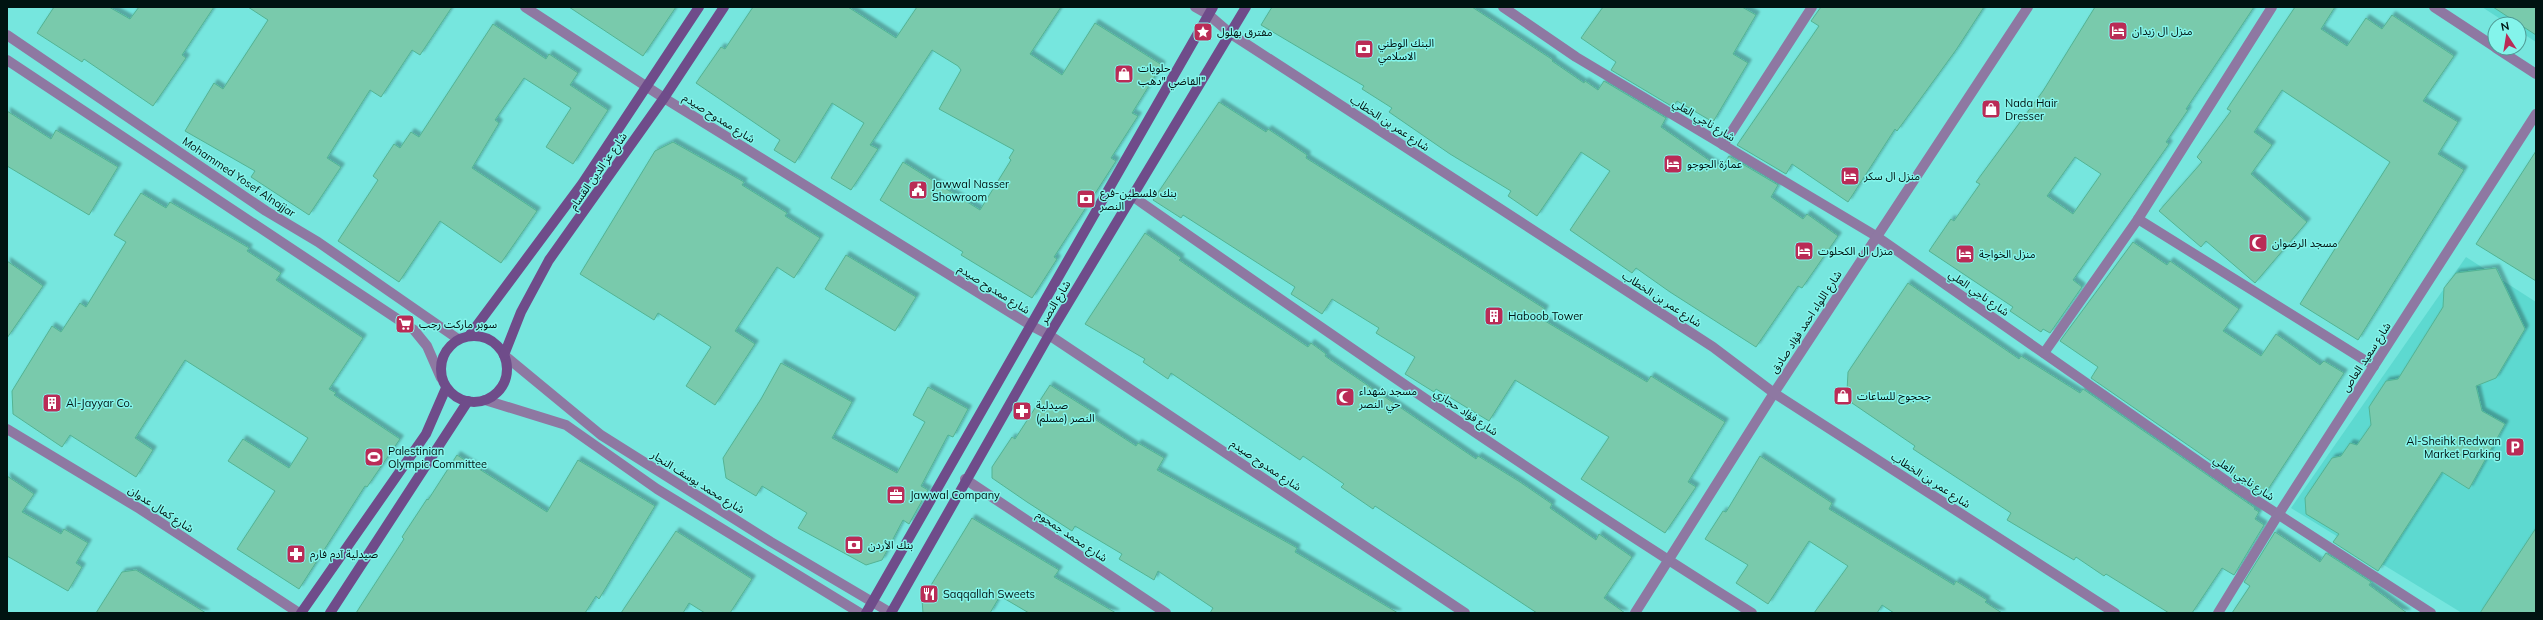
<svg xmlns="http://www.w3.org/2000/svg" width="2543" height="620" viewBox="0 0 2543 620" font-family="Mulish,'Noto Sans Arabic',sans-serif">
<defs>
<filter id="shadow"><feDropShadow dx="3.5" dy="-3.5" stdDeviation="1" flood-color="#0004"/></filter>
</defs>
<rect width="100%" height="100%" fill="#76e6de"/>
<g fill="#5dd9d0">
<path d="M2482 7H2536V42L2519 31V24H2508Z"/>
<path d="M2466 257 2536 302V613H2462L2291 508Z"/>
</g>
<g fill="#79caac" stroke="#53b393" fill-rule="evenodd" filter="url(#shadow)">
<path d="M54 7H109L130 19 139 7H214L182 55 186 58 153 106 84 59 82 62 37 33Z"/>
<path d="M248 7H452L420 55 412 50 381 97 370 90 327 158 341 167 309 215 251 177 255 171 185 131 214 83 223 89 268 20Z"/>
<path d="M569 7H676L643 56Z"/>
<path d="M753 7H848L896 38 917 7H1061L1030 54 1062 75 1095 23 1162 65 1132 113 1138 116 1111 158 1116 161 1054 257 1057 259 1032 298 961 255 963 252 880 200 903 162 980 210 1011 160 1009 158 1014 150 939 109 961 70 958 66 932 50 870 145 878 149 851 190 831 178 864 123 832 103 795 163 774 150 780 140 696 83 721 47 725 49Z"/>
<path d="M1272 7H1472L1553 60 1552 61 1584 83 1585 81 1598 90 1604 81 1666 118 1661 127 1713 163 1722 167 1729 156 1778 185 1771 197 1803 219 1807 214 1838 236 1802 288 1798 286 1756 347 1670 292 1636 268 1632 273 1570 230 1610 171 1581 152 1537 216 1508 196 1511 191 1450 154 1389 112 1392 108 1362 89 1364 86 1261 25Z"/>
<path d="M1603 7H1742L1756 15 1733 54 1748 63 1713 122 1677 101 1673 107 1611 70 1616 62 1581 38Z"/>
<path d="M1821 7H1984L1956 50 1897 131 1895 129 1848 202 1792 164 1786 174 1737 145 1819 26 1811 21Z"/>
<path d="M2095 7H2254L2186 109 2188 110 2166 142 2169 144 2073 280 2082 287 2050 333 2043 329 2041 332 2010 311 2013 307 1929 251 1951 219 1954 221 1980 184 1976 182 2043 91ZM2075 157 2101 174 2073 214 2047 196Z"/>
<path d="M2295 7H2335L2321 29 2347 46 2366 18 2382 29 2392 15 2454 56 2423 101 2458 122 2438 154 2464 170 2358 340 2300 304 2390 162 2282 90 2254 132 2272 145 2251 174 2307 222 2255 283 2206 241 2201 247 2159 211 2202 162 2197 157 2231 111 2227 109Z"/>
<path d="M2493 7H2536V35L2519 24Z"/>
<path d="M493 24 546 59 549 54 578 73 570 85 608 110 573 164 546 147 571 108 524 78 495 120 499 123 472 168 537 211 501 263 440 221 399 282 338 241 378 180 373 176 394 144 400 148 411 132 419 137Z"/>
<path d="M1219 102 1266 132 1268 129 1307 155 1306 158 1545 309 1540 318 1647 382 1651 376 1725 422 1688 482 1696 487 1665 533 1581 479 1609 437 1515 380 1489 421 1436 389 1434 392 1405 374 1415 357 1376 333 1379 328 1332 299 1322 314 1291 294 1295 287 1183 215 1181 218 1153 200Z"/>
<path d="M7 111 51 139 56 130 118 167 89 215 7 166Z"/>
<path d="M673 142 744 182 742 185 787 213 785 216 820 238 794 278 777 267 735 331 755 344 715 405 686 386 711 347 658 313 654 320 580 274 655 151Z"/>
<path d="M2536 151V281L2476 244Z"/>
<path d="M141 193 166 208 170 202 249 248 247 251 281 273 276 280 363 338 329 389 336 393 334 395 400 439 367 487 365 486 299 589 237 549 275 491 228 461 243 439 289 468 308 438 185 360 135 438 153 450 136 477 70 435 62 447 13 414 12 391 52 326 61 332 80 303 86 307 126 242 114 235Z"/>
<path d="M1145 233 1181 258 1179 260 1231 296 1308 347 1311 343 1326 354 1325 356 1332 361 1476 459 1478 456 1520 482 1552 504 1550 508 1596 540 1599 534 1632 557 1604 598 1625 613H1537L1375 506 1373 509 1341 487 1344 484 1303 456 1300 460 1171 373 1168 379 1143 362 1145 359 1085 324Z"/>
<path d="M2133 242 2167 265 2170 261 2239 309 2223 331 2261 356 2276 334 2320 365 2324 361 2344 373 2263 497 2091 378 2098 367 2060 341Z"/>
<path d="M846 255 916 297 895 331 825 289Z"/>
<path d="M7 261 43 286 7 338Z"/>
<path d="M2496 268 2525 329 2496 378 2476 386 2482 411 2505 424 2469 489 2442 472 2378 571 2333 542 2339 534 2306 514 2305 498 2332 458 2341 456 2350 443 2357 445 2371 425 2369 407 2386 381 2398 379 2443 307 2444 288 2456 273Z"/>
<path d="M1908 283 2019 359 2021 356 2080 393 2083 389 2255 508 2254 509 2259 512 2255 519 2264 525 2234 575 2222 568 2192 613H2169L2106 574 2104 576 2076 557 2074 560 2007 520 2011 513 1913 449 1915 446 1852 403 1847 391 1848 372Z"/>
<path d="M781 363 852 402 832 438 897 473 925 422 913 415 928 387 968 409 953 437 948 435 921 486 928 490 909 524 903 520 882 560 866 565 798 528 807 513 762 486 756 496 726 478 723 458 761 399Z"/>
<path d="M1050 385 1096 414 1093 418 1136 446 1138 443 1164 458 1157 470 1297 548 1295 552 1398 613H1210L1213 608 1158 571 1154 580 1119 559 1122 554 1075 526 1072 531 1027 502 992 478V467L1012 437 1015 439Z"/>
<path d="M457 455 547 512 578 460 655 506 599 599 596 596 585 613H356L404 539 402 537 427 499 428 500Z"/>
<path d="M1760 456 1832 503 1829 509 1954 585 1956 581 1987 600 1985 602 2002 613H1894L1882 605 1877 613H1814L1848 566 1809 541 1768 604 1736 583 1748 565 1705 539 1723 511 1726 512Z"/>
<path d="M7 476 34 494 22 512 61 534 64 529 88 543 76 563 82 567 68 591 7 556Z"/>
<path d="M972 518 1059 570 1054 577 1116 613H1029L1000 596 990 613H923L922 600Z"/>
<path d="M2536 528V613H2480Z"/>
<path d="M676 531 752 579 730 613H705L689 603 683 613H621Z"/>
<path d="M2275 532 2320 562 2326 553 2371 582 2369 585 2407 613H2232L2250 586 2244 582Z"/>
<path d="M136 570 206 613H96L122 572Z"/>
</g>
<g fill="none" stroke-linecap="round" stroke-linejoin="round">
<g stroke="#8e78a2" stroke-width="10">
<path d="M525 7 664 98 1032 326 1049 335 1465 613"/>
<path d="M1195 7 1209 15 1231 34"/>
<path d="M1503 7 1576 57 1876 236 2231 484 2431 613"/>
<path d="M2434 7 2495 47"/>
<path d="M7 35 266 211 318 242 458 339"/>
<path d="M2496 48 2536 74"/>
<path d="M7 60 414 330 427 346 441 378"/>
<path d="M1723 145 1812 7"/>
<path d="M1132 196C1336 338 1541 481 1752 613"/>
<path d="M2138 219 2374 366"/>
<path d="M2044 353 2138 219 2272 7"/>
<path d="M504 355 601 435 771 542 891 613"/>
<path d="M485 400 566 425 657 489 860 613"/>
<path d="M7 429 140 509 299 613"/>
<path d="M965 479 1166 613"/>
<path d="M1635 613 1774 393 2028 7"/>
<path d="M2218 613 2278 515 2536 114"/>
</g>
<path stroke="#8e78a2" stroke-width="10" d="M1231 34 1713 347 1774 393 2115 613"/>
<g stroke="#6f4c8a" stroke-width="10">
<circle cx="474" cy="369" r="33"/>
<path d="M469 336 582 184 699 7"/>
<path d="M504 355 521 312 549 260 664 98 724 7"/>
<path d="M301 613 426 434 446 388"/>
<path d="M330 613 468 401"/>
<path d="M866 613 1213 7"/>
<path d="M891 613 1049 335 1246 7"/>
</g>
</g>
<defs>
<symbol id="hotel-square" viewBox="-11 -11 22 22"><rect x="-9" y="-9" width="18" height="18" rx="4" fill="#ba2b56" stroke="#84f4eb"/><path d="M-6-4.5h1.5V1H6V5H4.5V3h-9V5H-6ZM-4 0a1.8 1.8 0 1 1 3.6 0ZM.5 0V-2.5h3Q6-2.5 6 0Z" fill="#fff"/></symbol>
<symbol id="sight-square" viewBox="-11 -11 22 22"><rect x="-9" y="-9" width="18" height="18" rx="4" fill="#ba2b56" stroke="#84f4eb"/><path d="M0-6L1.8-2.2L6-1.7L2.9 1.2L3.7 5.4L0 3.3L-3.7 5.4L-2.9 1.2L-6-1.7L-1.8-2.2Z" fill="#fff"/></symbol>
<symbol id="bank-square" viewBox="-11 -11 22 22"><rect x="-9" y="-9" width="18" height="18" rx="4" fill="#ba2b56" stroke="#84f4eb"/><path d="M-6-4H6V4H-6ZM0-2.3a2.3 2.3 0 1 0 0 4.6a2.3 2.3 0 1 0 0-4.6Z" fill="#fff"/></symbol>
<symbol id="shop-square" viewBox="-11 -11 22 22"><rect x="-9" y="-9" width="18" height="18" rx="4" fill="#ba2b56" stroke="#84f4eb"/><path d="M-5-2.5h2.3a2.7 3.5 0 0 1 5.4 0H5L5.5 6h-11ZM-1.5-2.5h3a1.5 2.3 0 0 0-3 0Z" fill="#fff"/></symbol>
<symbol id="civic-square" viewBox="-11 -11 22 22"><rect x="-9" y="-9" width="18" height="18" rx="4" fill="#ba2b56" stroke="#84f4eb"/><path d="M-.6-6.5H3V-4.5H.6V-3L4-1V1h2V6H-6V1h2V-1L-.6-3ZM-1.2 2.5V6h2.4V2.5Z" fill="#fff"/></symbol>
<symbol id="mosque-square" viewBox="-11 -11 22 22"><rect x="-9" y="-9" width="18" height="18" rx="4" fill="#ba2b56" stroke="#84f4eb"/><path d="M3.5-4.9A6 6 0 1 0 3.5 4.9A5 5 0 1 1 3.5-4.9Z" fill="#fff"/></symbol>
<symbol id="building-square" viewBox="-11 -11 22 22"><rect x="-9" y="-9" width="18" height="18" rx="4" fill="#ba2b56" stroke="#84f4eb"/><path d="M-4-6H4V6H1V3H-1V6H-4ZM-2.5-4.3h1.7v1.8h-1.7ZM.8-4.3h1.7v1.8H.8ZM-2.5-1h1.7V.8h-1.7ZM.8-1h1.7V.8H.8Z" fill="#fff"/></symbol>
<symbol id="supermarket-square" viewBox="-11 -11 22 22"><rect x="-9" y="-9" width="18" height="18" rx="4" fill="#ba2b56" stroke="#84f4eb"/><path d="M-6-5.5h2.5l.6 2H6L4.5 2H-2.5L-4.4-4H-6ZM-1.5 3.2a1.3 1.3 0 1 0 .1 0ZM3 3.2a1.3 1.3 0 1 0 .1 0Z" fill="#fff"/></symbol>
<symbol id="pharmacy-square" viewBox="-11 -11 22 22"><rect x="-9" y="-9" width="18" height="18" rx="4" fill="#ba2b56" stroke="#84f4eb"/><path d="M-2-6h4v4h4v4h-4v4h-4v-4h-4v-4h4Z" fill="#fff"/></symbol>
<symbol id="parking-square" viewBox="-11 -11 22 22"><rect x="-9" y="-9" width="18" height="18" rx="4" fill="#ba2b56" stroke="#84f4eb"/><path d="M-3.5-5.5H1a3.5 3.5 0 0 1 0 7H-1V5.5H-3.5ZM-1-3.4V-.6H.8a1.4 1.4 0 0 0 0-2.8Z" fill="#fff"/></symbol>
<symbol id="stadium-square" viewBox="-11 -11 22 22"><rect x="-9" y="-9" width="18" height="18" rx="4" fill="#ba2b56" stroke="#84f4eb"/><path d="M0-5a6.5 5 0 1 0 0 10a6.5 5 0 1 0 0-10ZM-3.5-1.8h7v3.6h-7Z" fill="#fff"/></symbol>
<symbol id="office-square" viewBox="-11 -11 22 22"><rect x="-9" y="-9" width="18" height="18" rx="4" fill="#ba2b56" stroke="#84f4eb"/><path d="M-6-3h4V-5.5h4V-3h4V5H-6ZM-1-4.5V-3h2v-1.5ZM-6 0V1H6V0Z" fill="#fff"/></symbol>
<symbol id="restaurant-square" viewBox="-11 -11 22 22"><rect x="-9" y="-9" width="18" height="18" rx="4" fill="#ba2b56" stroke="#84f4eb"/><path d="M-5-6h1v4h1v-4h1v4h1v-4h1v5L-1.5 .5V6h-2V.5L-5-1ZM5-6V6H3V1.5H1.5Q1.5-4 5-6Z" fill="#fff"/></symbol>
</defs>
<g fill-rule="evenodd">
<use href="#hotel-square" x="2107" y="20" width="22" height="22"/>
<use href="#sight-square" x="1192" y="21" width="22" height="22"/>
<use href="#bank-square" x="1353" y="38" width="22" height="22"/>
<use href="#shop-square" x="1113" y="63" width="22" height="22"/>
<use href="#shop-square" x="1980" y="98" width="22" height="22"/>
<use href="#hotel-square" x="1662" y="153" width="22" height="22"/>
<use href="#hotel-square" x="1839" y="165" width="22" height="22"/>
<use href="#civic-square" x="907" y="179" width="22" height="22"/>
<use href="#bank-square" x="1075" y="188" width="22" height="22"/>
<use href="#mosque-square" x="2247" y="232" width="22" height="22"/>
<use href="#hotel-square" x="1793" y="240" width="22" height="22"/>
<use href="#hotel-square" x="1954" y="243" width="22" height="22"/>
<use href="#building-square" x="1483" y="305" width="22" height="22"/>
<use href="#supermarket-square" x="394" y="313" width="22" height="22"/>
<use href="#shop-square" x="1832" y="385" width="22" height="22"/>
<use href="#mosque-square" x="1334" y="386" width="22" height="22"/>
<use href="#building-square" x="41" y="392" width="22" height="22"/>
<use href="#pharmacy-square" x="1011" y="400" width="22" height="22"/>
<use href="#parking-square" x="2504" y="436" width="22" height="22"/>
<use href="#stadium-square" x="363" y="446" width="22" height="22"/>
<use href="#office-square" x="885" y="484" width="22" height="22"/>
<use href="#bank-square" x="843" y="534" width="22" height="22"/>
<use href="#pharmacy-square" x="285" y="543" width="22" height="22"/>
<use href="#restaurant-square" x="918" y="583" width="22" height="22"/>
</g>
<g text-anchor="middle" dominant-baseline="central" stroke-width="3" stroke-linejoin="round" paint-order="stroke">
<g font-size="11" fill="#001311" stroke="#84f4eb" text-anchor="start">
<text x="2132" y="31">منزل ال زيدان</text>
<text x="1217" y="32">مفترق بهلول</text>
<text x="1378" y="43">البنك الوطني<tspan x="1378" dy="13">الاسلامي</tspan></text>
<text x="1138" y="68">حلويات<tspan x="1138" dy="13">القاضي "دهب"</tspan></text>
<text x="2005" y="103">Nada Hair<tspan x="2005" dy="13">Dresser</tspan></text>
<text x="1687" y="164">عمارة الجوجو</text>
<text x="1864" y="176">منزل ال سكر</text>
<text x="932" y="184">Jawwal Nasser<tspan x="932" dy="13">Showroom</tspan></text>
<text x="1100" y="193">بنك فلسطين-فرع<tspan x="1100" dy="13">النصر</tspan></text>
<text x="2272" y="243">مسجد الرضوان</text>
<text x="1818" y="251">منزل ال الكحلوت</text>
<text x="1979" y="254">منزل الخواجة</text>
<text x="1508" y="316">Haboob Tower</text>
<text x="419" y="324">سوبر ماركت رجب</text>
<text x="1359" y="391">مسجد شهداء<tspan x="1359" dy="13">حي النصر</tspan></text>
<text x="1857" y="396">جحجوح للساعات</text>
<text x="66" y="403">Al-Jayyar Co.</text>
<text x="1036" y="405">صيدلية<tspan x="1036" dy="13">النصر (مسلم)</tspan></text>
<text x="2501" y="441" text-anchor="end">Al-Sheihk Redwan<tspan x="2501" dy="13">Market Parking</tspan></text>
<text x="388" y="451">Palestinian<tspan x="388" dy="13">Olympic Committee</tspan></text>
<text x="910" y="495">Jawwal Company</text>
<text x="868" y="545">بنك الأردن</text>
<text x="310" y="554">صيدلية آدم فارم</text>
<text x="943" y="594">Saqqallah Sweets</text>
</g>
<g font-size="11" fill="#001311" stroke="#84f4eb">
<text transform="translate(719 118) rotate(32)">شارع ممدوح صيدم</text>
<text transform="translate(1704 120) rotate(31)">شارع ناجي العلي</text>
<text transform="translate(1390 123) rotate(33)">شارع عمر بن الخطاب</text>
<text transform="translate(598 171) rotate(-55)">شارع عز الدين القسام</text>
<text transform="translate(239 177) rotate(34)">Mohammed Yosef Alnajjar</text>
<text transform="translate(994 289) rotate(32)">شارع ممدوح صيدم</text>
<text transform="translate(1979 293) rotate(35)">شارع ناجي العلي</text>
<text transform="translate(1662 299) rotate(33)">شارع عمر بن الخطاب</text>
<text transform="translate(1055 302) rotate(-59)">شارع النصر</text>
<text transform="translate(1806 322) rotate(-57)">شارع اللواء احمد فؤاد صادق</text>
<text transform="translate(2366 357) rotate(-57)">شارع سعيد العاص</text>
<text transform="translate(1466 412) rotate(34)">شارع فؤاد حجازي</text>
<text transform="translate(1266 465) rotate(34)">شارع ممدوح صيدم</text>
<text transform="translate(2244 478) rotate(34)">شارع ناجي العلي</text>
<text transform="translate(1931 480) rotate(33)">شارع عمر بن الخطاب</text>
<text transform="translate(698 482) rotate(32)">شارع محمد يوسف النجار</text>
<text transform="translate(161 509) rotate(33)">شارع كمال عدوان</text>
<text transform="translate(1072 536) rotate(34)">شارع محمد جمجوم</text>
</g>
</g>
<rect width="2543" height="620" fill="none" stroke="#001311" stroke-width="16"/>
<g transform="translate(2507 36) rotate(348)"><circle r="19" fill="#84f4eb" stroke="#4f9a94"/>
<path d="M0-3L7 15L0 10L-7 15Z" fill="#ba2b56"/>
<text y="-6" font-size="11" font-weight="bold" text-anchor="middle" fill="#001311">N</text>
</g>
</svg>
